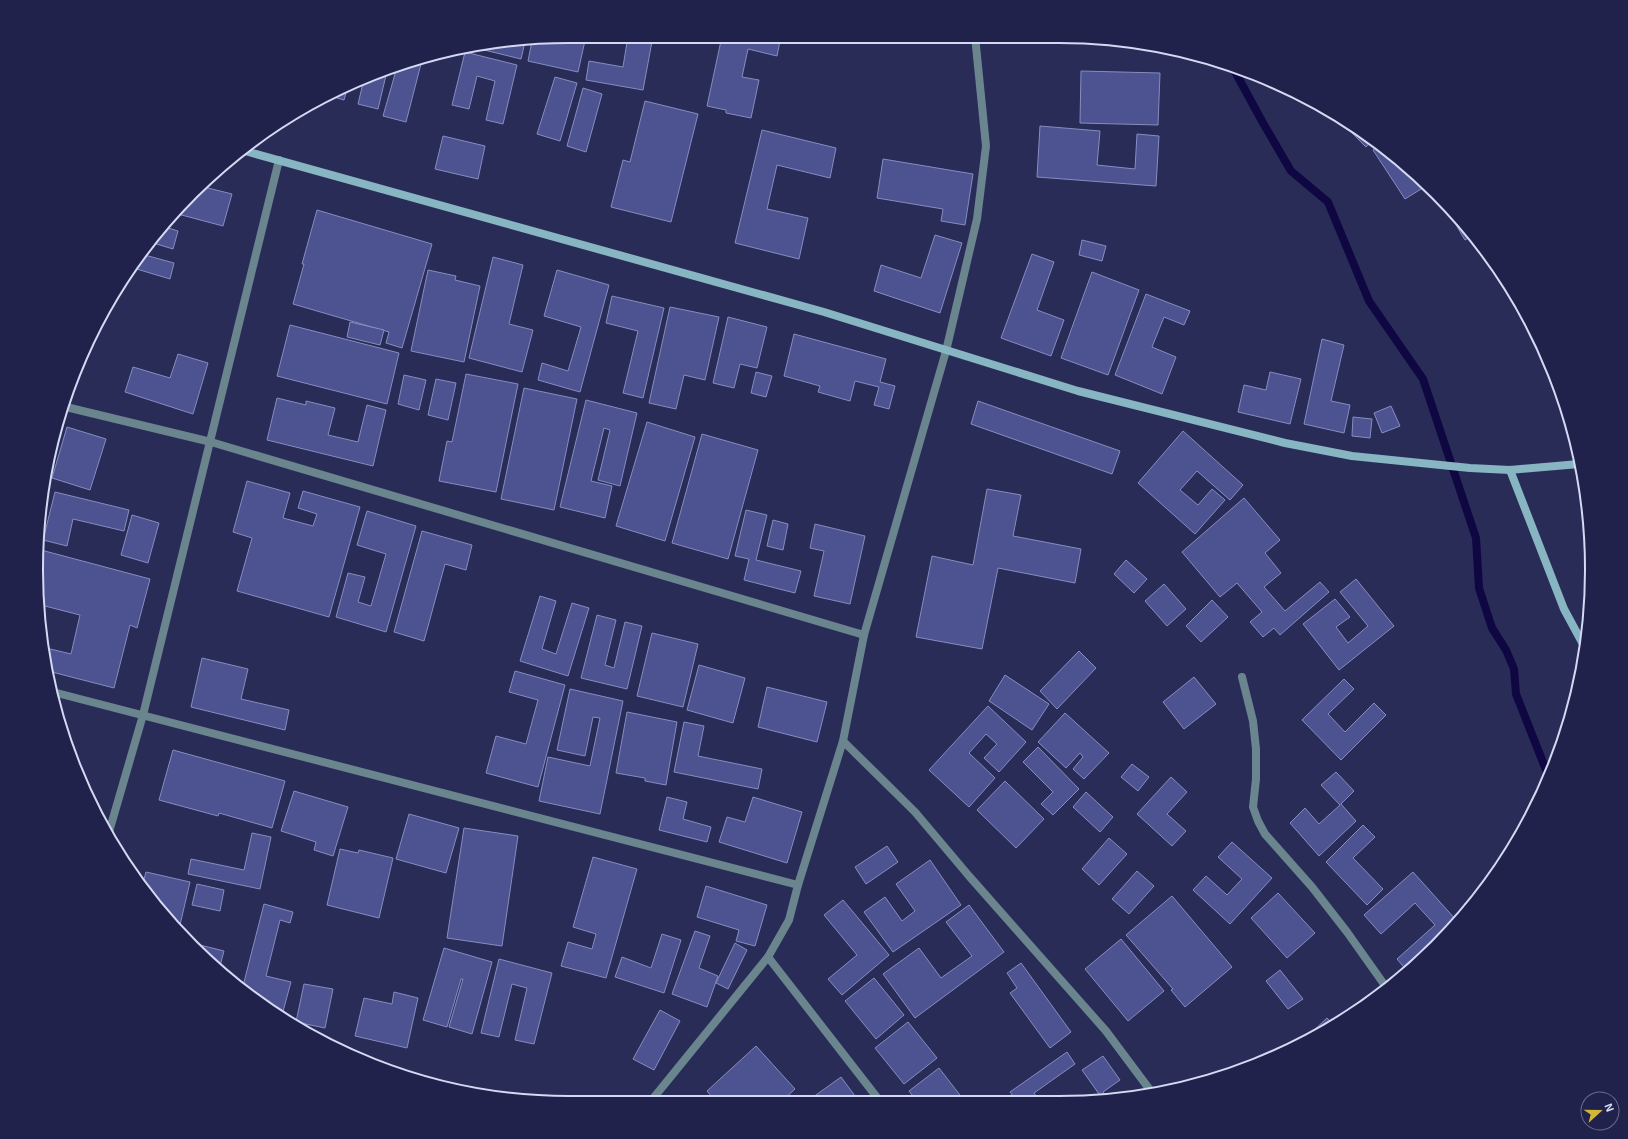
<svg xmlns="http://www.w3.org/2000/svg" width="1628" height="1139" viewBox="0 0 1628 1139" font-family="'Exo 2',sans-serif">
<rect width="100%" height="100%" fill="#292c57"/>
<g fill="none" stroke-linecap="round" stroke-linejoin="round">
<path stroke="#0f0742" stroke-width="8" d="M1233 68 1263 123 1291 171 1328 202 1369 301 1423 379 1476 538 1479 588 1492 628 1506 650 1514 669 1516 694 1548 775"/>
</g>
<g fill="#4d5291" stroke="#868dbf">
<path d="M570 36H586L578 72 528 61 532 41Z"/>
<path d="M628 36H653L643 90 586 80 589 61 623 67Z"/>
<path d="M722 36H781L777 56 748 49 742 77 759 80 751 118 726 113V110L707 106Z"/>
<path d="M525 42 521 59 476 48Z"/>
<path d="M465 52 517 65 503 124 486 120 495 81 477 76 469 109 452 105Z"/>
<path d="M419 59 422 60 406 122 383 116 397 67Z"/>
<path d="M387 71 378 109 358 104 364 79Z"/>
<path d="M1081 71 1160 73 1158 125 1080 123Z"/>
<path d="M555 77 577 83 560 141 537 134Z"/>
<path d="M348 86 344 100 327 95 334 91Z"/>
<path d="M583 88 602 94 586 152 567 146Z"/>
<path d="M645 101 698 114 671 222 611 207 623 160 630 162Z"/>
<path d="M1328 109 1373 139 1366 147Z"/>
<path d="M1040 126 1100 131 1097 165 1135 169 1137 134 1159 136 1156 186 1037 177Z"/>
<path d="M762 130 836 148 830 178 777 165 767 209 808 218 799 259 735 243Z"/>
<path d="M443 136 485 146 478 179 435 169Z"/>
<path d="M1381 145 1383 146 1426 186 1405 199 1373 150Z"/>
<path d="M883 159 973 174 965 225 941 221 943 209 877 198Z"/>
<path d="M204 187 232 194 223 226 174 213 187 202H188L189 200Z"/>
<path d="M1448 207 1459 218 1472 236 1465 240 1446 208Z"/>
<path d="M317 210 432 244 402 348 386 343 389 332 293 304 304 264H302Z"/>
<path d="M162 226 178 231 173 249 150 242Z"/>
<path d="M935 235 962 243 940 313 874 291 881 265 921 278Z"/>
<path d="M1082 240 1106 246 1102 261 1079 255Z"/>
<path d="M141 254 174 263 170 279 130 267Z"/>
<path d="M1032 254 1054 262 1037 310 1064 320 1051 356 1001 338Z"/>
<path d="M493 257 523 265 509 324 533 330 522 372 469 358Z"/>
<path d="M428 270 456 276 455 280 480 286 464 362 411 351Z"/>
<path d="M557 270 609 285 580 392 538 380 542 363 568 371 581 327 544 316Z"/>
<path d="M1092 272 1139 290 1108 375 1061 358Z"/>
<path d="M1146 294 1190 311 1184 325 1164 317 1152 347 1176 357 1162 394 1115 375Z"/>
<path d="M612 296 664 308 643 398 623 393 638 331 606 323Z"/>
<path d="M670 307 719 317 705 380 684 375 676 409 649 403Z"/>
<path d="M728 317 767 327 757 368 740 364 734 388 713 383Z"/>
<path d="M350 322 384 330 380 345 347 337Z"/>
<path d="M290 325 399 353 387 404 277 376Z"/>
<path d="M794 334 886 359 880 382 895 386 889 409 874 405 879 387 855 381 850 401 818 392 820 386 784 376Z"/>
<path d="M1322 339 1344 345 1331 401 1350 405 1344 433 1304 424Z"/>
<path d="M178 354 208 363 193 414 125 392 133 367 170 378Z"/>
<path d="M756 372 772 376 766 397 751 393Z"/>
<path d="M1270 372 1301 379 1290 424 1238 412 1244 385 1266 390Z"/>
<path d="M466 374 518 384 496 492 439 481 447 441 452 442Z"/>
<path d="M404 375 426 380 419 410 398 404Z"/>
<path d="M436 379 456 383 448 420 428 415Z"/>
<path d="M524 388 577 399 554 510 501 499Z"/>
<path d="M277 398 306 405V401L335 408 328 435 358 442 367 405 386 410 373 466 267 440Z"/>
<path d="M586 400 637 413 620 486 598 480 610 430 604 428 591 481 612 486 605 518 560 507Z"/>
<path d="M978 401 1120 451 1112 474 971 424Z"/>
<path d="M1391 406 1400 426 1382 433 1374 413Z"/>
<path d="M1353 417 1372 419 1370 438 1352 436Z"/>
<path d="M647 422 695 437 665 541 616 526Z"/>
<path d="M67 427 106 439 90 490 52 478Z"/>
<path d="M1183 431 1243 485 1230 500 1197 471 1180 490 1198 505 1212 489 1225 500 1195 534 1138 483Z"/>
<path d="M702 434 758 450 728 559 672 543Z"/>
<path d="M52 455 41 505V500Z"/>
<path d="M247 481 290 493 283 518 313 526 317 514 298 508 303 491 360 507 329 617 237 591 252 538 233 532Z"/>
<path d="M987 489 1021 495 1013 536 1081 549 1075 583 998 568 982 649 916 637 932 556 973 565Z"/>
<path d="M55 492 129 510 124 531 73 519 67 546 43 540Z"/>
<path d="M1244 498 1280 540 1265 553 1281 573 1264 587 1285 611 1320 582 1329 592 1280 635 1274 628 1263 637 1250 622 1262 612 1237 583 1220 597 1182 552Z"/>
<path d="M746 510 767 515 756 560 801 571 795 593 744 580 749 559 735 556Z"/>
<path d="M367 511 416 526 386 632 336 617 348 573 365 577 358 602 371 606 386 554 357 545Z"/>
<path d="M132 515 159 523 148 563 121 555Z"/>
<path d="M773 520 788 524 783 550 767 546Z"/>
<path d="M815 524 865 536 850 604 814 596 824 551 810 548Z"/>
<path d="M422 531 472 545 466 570 445 564 424 641 394 632Z"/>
<path d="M41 550 150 579 137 628 130 625 114 688 48 671 42 647 71 654 80 615 41 605Z"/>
<path d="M1126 560 1147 579 1134 593 1114 574Z"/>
<path d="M1356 579 1394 626 1339 670 1303 624 1335 599 1350 617 1336 627 1348 643 1368 626 1340 592Z"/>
<path d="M1164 584 1186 609 1167 626 1145 601Z"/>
<path d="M540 596 556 601 542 649 556 654 572 603 589 608 568 676 520 661Z"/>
<path d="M1212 600 1228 617 1201 642 1186 626Z"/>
<path d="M597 615 616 620 605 665 614 668 625 622 642 626 627 689 581 678Z"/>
<path d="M41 617 43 618 41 628Z"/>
<path d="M652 633 698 644 683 707 637 696Z"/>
<path d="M1079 651 1096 668 1057 709 1040 691Z"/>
<path d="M202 658 248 669 241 699 289 710 285 730 191 707Z"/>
<path d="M699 665 745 678 733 723 687 710Z"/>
<path d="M515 671 565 685 538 787 486 773 496 736 526 744 538 700 509 692Z"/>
<path d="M1005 675 1049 704 1032 730 989 701Z"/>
<path d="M1194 677 1216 704 1184 729 1163 702Z"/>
<path d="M1344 679 1354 689 1328 714 1345 732 1374 703 1386 715 1341 760 1302 720Z"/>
<path d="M767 687 827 702 817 742 758 727Z"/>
<path d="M570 689 623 701 600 814 539 801 548 757 590 766 600 718 593 717 585 756 557 750Z"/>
<path d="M988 706 1026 742 999 772 984 758 997 744 986 734 969 753 995 778 969 807 929 770Z"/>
<path d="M627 712 677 722 666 785 645 781V778L616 773Z"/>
<path d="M1065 713 1109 753 1084 779 1073 769 1083 757 1080 753 1066 768 1038 742Z"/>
<path d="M684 722 704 726 698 756 762 769 758 789 674 772Z"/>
<path d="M1038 747 1079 789 1053 815 1041 804 1053 792 1023 762Z"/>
<path d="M173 750 285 781 272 828 219 813 218 816 159 800Z"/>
<path d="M1132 764 1149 777 1138 791 1121 777Z"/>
<path d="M1336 772 1354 791 1341 804 1356 821 1319 856 1290 823 1305 808 1319 824 1340 805 1321 785Z"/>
<path d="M1171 777 1187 792 1167 814 1186 831 1172 846 1137 814Z"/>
<path d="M1005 781 1044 819 1016 848 977 810Z"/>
<path d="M294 791 348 807 333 856 314 850 316 842 281 831Z"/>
<path d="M1086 792 1113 817 1100 832 1073 807Z"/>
<path d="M667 797 687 802 683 819 711 827 707 842 659 830Z"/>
<path d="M753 797 802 812 787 863 719 842 727 817 745 822Z"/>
<path d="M409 814 459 828 446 873 396 859Z"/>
<path d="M1363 825 1375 837 1353 858 1383 889 1367 905 1326 862Z"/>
<path d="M464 828 518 836 502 946 447 938Z"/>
<path d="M252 833 271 837 260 889 188 874 191 859 244 870Z"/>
<path d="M1109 838 1127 854 1099 885 1082 869Z"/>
<path d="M1232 842 1272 878 1230 924 1193 890 1206 876 1227 895 1242 879 1218 857Z"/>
<path d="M887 846 898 862 866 884 855 867Z"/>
<path d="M340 849 358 853 359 850 393 858 379 918 327 905Z"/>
<path d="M593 857 637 869 606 978 561 966 568 942 592 949 596 934 573 927Z"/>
<path d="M930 860 961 905 893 952 864 912 885 897 902 921 915 911 896 884Z"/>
<path d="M1137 871 1154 886 1129 914 1112 899Z"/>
<path d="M146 872 190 882 180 925 169 921 143 883Z"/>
<path d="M1413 872 1457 921 1408 972 1397 959 1435 925 1415 903 1381 934 1364 915Z"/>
<path d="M197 884 224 890 220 911 192 905Z"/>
<path d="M706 886 767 905 755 946 736 941 739 930 697 917Z"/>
<path d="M1278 893 1315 933 1287 958 1251 918Z"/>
<path d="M1172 896 1232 967 1185 1007 1171 990 1173 989 1126 935Z"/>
<path d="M843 900 889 955 842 995 828 979 857 955 824 915Z"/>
<path d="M264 904 293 912 290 923 280 920 266 976 291 982 282 1015 242 990Z"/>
<path d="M969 905 1004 952 915 1018 883 974 919 948 941 978 972 956 946 922Z"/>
<path d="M695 931 710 936 699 968 718 976 707 1007 672 994Z"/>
<path d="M662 934 681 940 664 993 615 977 622 957 651 968Z"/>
<path d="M1121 939 1164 991 1128 1021 1085 969Z"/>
<path d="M735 943 747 950 728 989 716 983Z"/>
<path d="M200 945 224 951 220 966 215 965 199 950Z"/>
<path d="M444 948 492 962 472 1034 449 1027 463 979H461L447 1027 423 1020Z"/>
<path d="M499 959 552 973 534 1044 515 1040 527 988 512 984 499 1037 481 1033Z"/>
<path d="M1021 963 1071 1032 1050 1048 1010 993 1017 988 1007 973Z"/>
<path d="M1280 970 1303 999 1288 1009 1266 981Z"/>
<path d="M874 978 904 1015 876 1039 845 1001Z"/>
<path d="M304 984 333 989 325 1028 296 1022Z"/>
<path d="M394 992 418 998 407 1048 355 1036 364 998 392 1004Z"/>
<path d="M660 1010 680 1021 654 1070 633 1059Z"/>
<path d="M1327 1018 1332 1023 1313 1035 1311 1033Z"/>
<path d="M908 1022 937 1058 904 1084 875 1048Z"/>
<path d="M756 1046 795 1089 783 1100 715 1101 707 1091Z"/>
<path d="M1067 1052 1075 1064 1034 1093 1038 1099H1015L1010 1092Z"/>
<path d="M1103 1056 1120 1080 1103 1092 1107 1099H1092L1099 1094 1082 1070Z"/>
<path d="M939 1068 963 1099 916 1100 909 1091Z"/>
<path d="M841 1077 858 1100H809Z"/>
</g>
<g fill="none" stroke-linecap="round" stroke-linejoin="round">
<g stroke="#6a858e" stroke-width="8">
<path d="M66 407 211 442 864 635"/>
<path d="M1242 677 1253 721 1256 749V779L1253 807 1258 821 1265 834 1312 887 1347 932 1386 987"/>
<path d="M53 692 798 885"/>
<path d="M843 741 915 812 969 876 1106 1031 1153 1094"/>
<path d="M109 832 143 715 279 160"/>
<path d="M768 957 879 1100"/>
<path d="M403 1074 462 1090"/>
<path d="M651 1101 768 957 789 920 798 885 843 741 864 635 946 351 977 219 986 146 975 36"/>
</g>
<g stroke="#88b5c2" stroke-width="8">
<path d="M245 151 824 312 1078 391 1285 443 1352 456 1470 468 1510 470 1579 464"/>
<path d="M1510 470 1564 609 1584 646"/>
</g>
</g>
<path d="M0 0H1628V1139H0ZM569 43H1059A526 526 0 0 1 1585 569V570A526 526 0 0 1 1059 1096H569A526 526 0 0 1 43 570V569A526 526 0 0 1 569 43Z" fill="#20224c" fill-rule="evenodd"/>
<path fill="none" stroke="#d4d9f4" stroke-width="2" d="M569 43H1059A526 526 0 0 1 1585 569V570A526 526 0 0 1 1059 1096H569A526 526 0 0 1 43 570V569A526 526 0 0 1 569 43Z"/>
<g transform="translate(1600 1111) rotate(69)"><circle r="19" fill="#20224c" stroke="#686b8f"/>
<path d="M0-3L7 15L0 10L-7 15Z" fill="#d0b836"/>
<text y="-6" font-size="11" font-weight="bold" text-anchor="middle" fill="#d4d9f4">N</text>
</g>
</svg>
